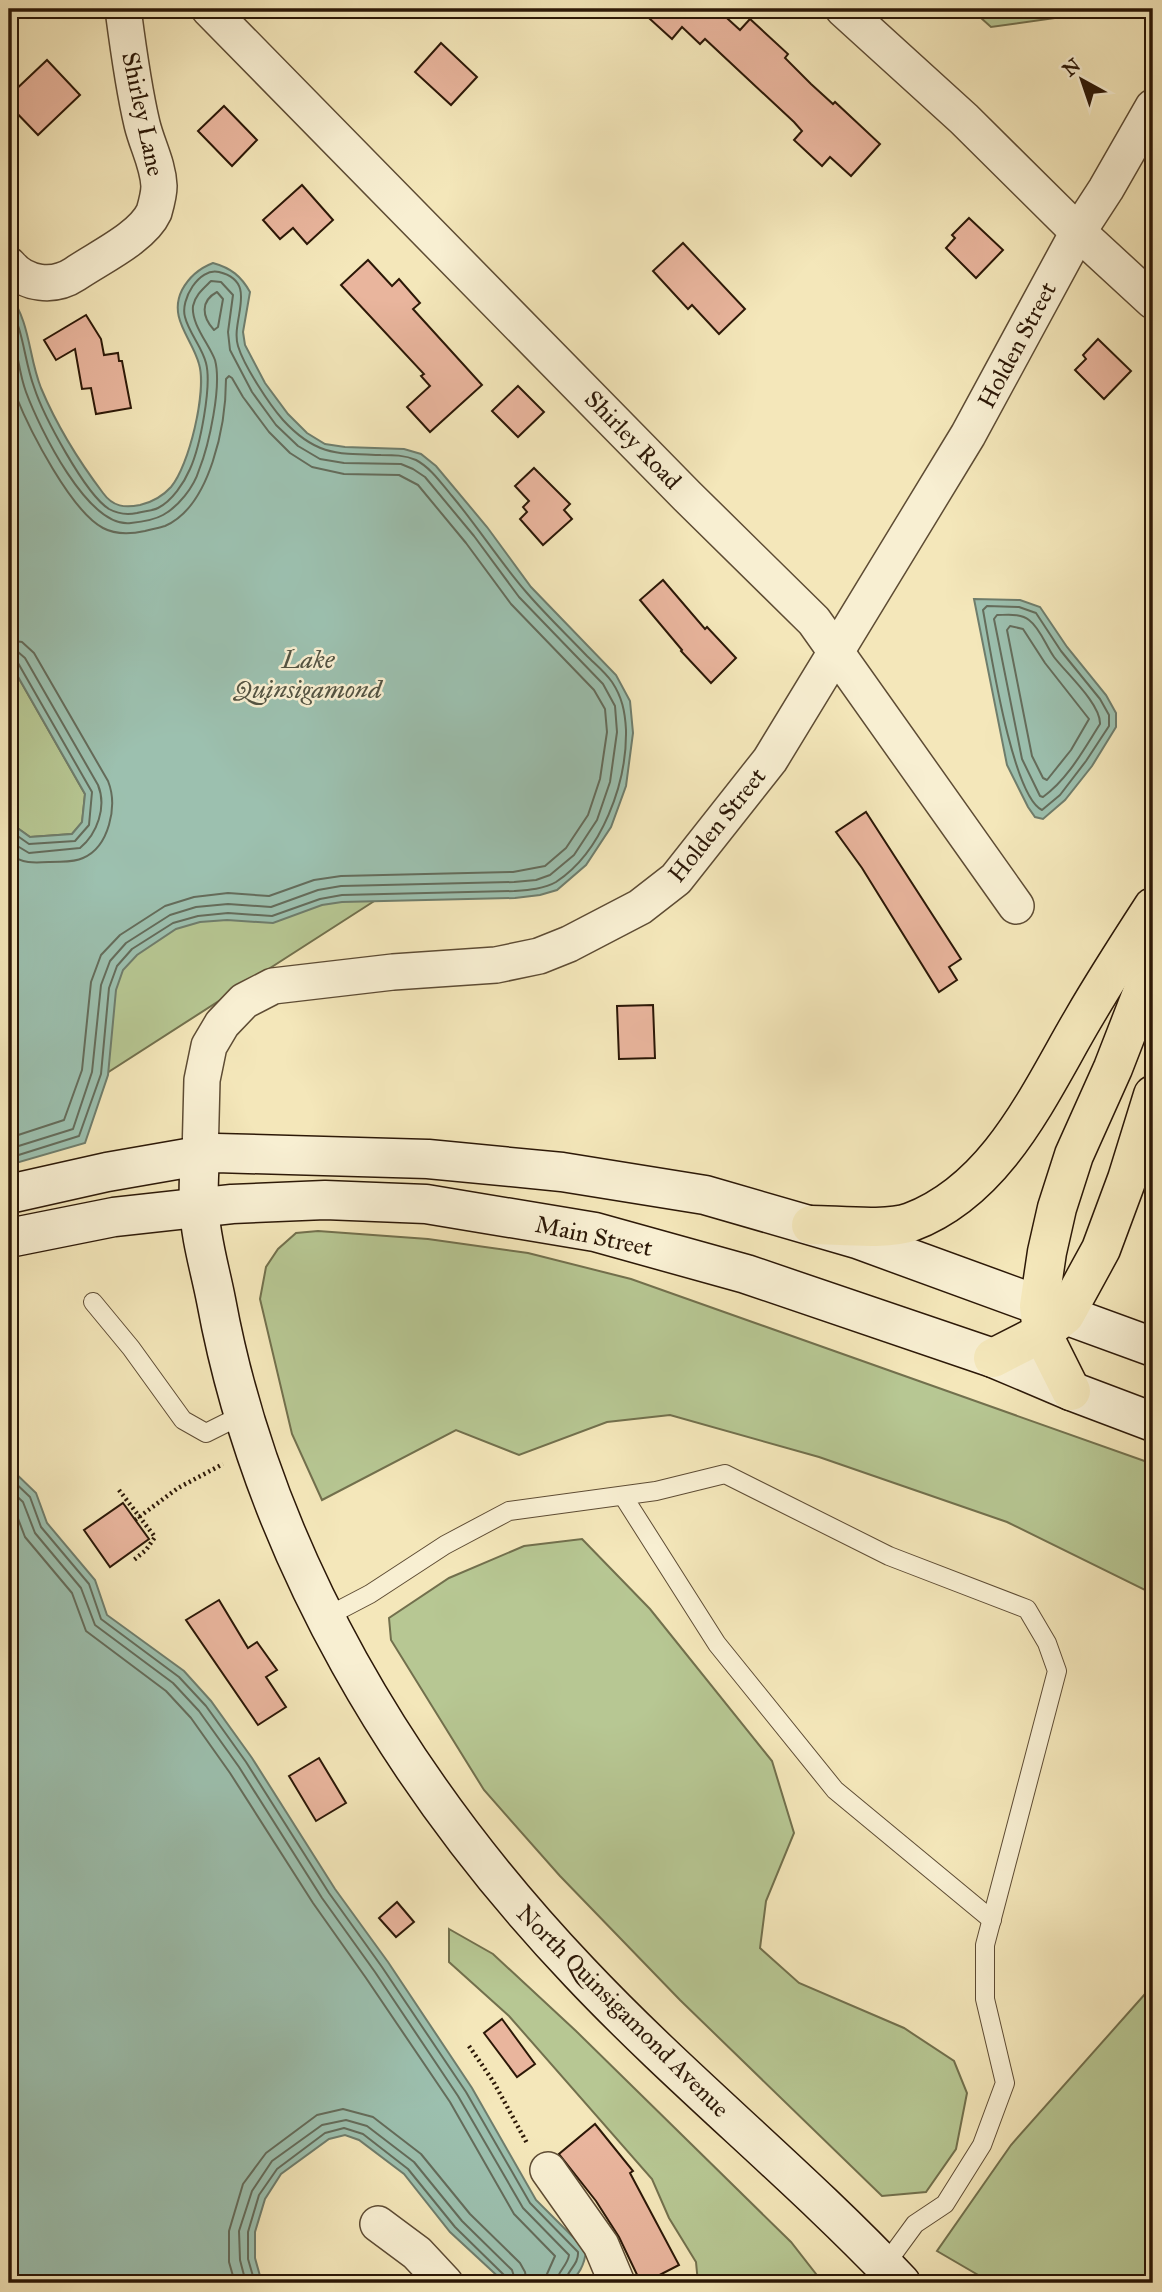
<svg xmlns="http://www.w3.org/2000/svg" width="1162" height="2292" viewBox="0 0 1162 2292" font-family="'IM FELL Great Primer',serif">
<rect width="100%" height="100%" fill="#f4e7ba"/>
<filter id="stains"><feTurbulence type="fractalNoise" baseFrequency=".00286" numOctaves="4"/><feColorMatrix values="0 0 0 0 .2 0 0 0 0 .09 0 0 0 0 .02 0 0 0 .5 -.17"/></filter>
<radialGradient id="worn" r=".72"><stop offset=".6" stop-color="#630" stop-opacity="0"/><stop offset="1" stop-color="#630" stop-opacity=".3"/></radialGradient>
<g fill="#b7c793" stroke="#72704d" stroke-width="2">
<path d="M971 9H1084V14L991 27Z"/>
<path d="M9 661 85 794 82 823 72 834 30 837 9 822Z"/>
<path d="M435 862 9 1136 146 921Z"/>
<path d="M318 1231 428 1239 528 1253 631 1279 1153 1464V1594L1007 1522 819 1457 670 1415 607 1422 519 1455 456 1430 322 1500 292 1434 260 1299 266 1267 278 1249 296 1233Z"/>
<path d="M582 1539 650 1609 772 1761 794 1833 766 1901 760 1948 799 1983 904 2028 954 2061 967 2093 956 2149 926 2192 882 2196 680 2000 560 1876 484 1790 391 1640 389 1618 449 1578 524 1546Z"/>
<path d="M449 1929 493 1954 576 2031 791 2242 823 2283H698L696 2262 669 2218 652 2179 509 2016 449 1962Z"/>
<path d="M1153 1985V2283H992L937 2251 1011 2145Z"/>
</g>
<g fill="#9cc0af" stroke="#6f7d6c" stroke-width="2">
<path d="M213 263C231 268 241 276 250 292L243 332 245 345 265 383 288 414 307 433 325 444 345 447 404 449 421 454 436 466 487 527 531 587 616 675 630 701 633 733 626 786 611 827 586 865 557 890 540 895 515 898 342 902 322 905 273 923 227 920 200 922 176 929 137 955 123 970 116 990 108 1075 85 1143 9 1165V822L30 837 72 834 82 822 85 794 9 661V293C31 324 28 355 41 388 57 426 78 460 103 493 113 507 125 508 140 505 153 502 162 497 171 487 189 466 207 391 199 364 192 338 168 318 182 290 189 277 200 268 213 263Z"/>
<path d="M974 599 1020 600 1040 607 1067 647 1106 695 1116 713V727L1092 766 1065 800 1043 819 1035 817 1028 807 1007 765Z"/>
<path d="M9 1467 36 1493 47 1523 95 1580 107 1615 184 1671 211 1701 252 1758 335 1889 388 1962 472 2088 536 2200 586 2250C585 2263 579 2278 566 2283H505L450 2232 404 2174 359 2140 345 2135 329 2139 281 2174 265 2199 255 2232V2258L262 2283H9Z"/>
</g>
<g fill="none" stroke-linecap="round" stroke-linejoin="round">
<g stroke="#646c5b" stroke-width="2">
<path d="M217 292 223 299 218 327 214 330C202 317 200 301 217 292Z"/>
<path d="M9 305C24 331 24 360 34 387 43 415 85 494 109 509 118 514 127 515 137 513 143 511 152 511 158 508 172 501 184 483 190 469 200 447 212 386 206 363 202 347 189 333 185 317 180 300 199 267 219 272 260 282 230 320 238 346 244 366 269 404 283 420 315 455 336 454 381 455 393 455 405 455 416 460 431 468 441 483 452 496 478 527 500 562 527 593 546 615 567 635 587 656 595 664 605 672 612 682 622 697 625 711 626 730 627 783 602 852 556 882 544 889 528 890 514 891L342 895 320 899 272 916 228 913 198 916 173 923 132 949 117 966 109 988 101 1074 79 1136 9 1158"/>
<path d="M9 325C18 347 18 371 26 392 39 427 88 529 131 523 141 522 154 520 163 515 178 507 194 487 199 470 209 445 222 386 215 360 209 344 191 324 193 306 195 295 204 288 211 281L221 282 233 295 228 332 230 350 252 392 276 425 298 446 320 459 344 463 401 464 413 469 425 477 474 536 519 597 603 684 615 706 617 732 610 782 597 820 574 855 550 875 536 880 514 882 341 886 318 890 271 907 228 904 196 907 170 915 126 943 110 961 101 985 92 1072 73 1129 9 1149"/>
<path d="M9 365C11 375 12 386 16 396 30 431 71 511 103 528 116 535 131 534 145 531 152 529 159 528 165 526 211 506 226 423 226 379L229 376 232 378 243 397 269 432 290 453 312 467 344 474 399 475 418 485 466 543 511 604 594 690 605 709 607 732 600 779 588 815 566 848 545 866 513 872 341 876 314 880 269 896 228 893 194 897 165 906 120 935 101 955 91 982 82 1070 64 1120 9 1138"/>
<path d="M987 606 1019 607 1036 613 1061 651 1100 699 1109 715V726L1086 761 1060 795 1042 810C1012 796 990 647 983 610Z"/>
<path d="M997 615C1007 615 1021 613 1029 620 1040 628 1046 646 1054 657 1066 673 1101 704 1100 724 1084 749 1068 779 1043 797L1040 796 1022 759 994 619Z"/>
<path d="M1010 626 1023 629 1045 663 1089 719 1071 750 1047 780 1043 778 1032 756 1007 630Z"/>
<path d="M9 640 22 642 34 653 108 781C118 806 109 847 83 858 73 863 61 861 50 862 34 863 23 864 9 854"/>
<path d="M9 650 18 652 25 658 98 785C107 807 97 834 80 848L29 853 9 841"/>
<path d="M9 659 18 663 92 792 89 825 75 841 29 844 9 830"/>
<path d="M9 1477 30 1497 41 1527 89 1584 101 1619 179 1677 206 1706 246 1762 329 1893 382 1967 466 2092 530 2203 578 2252C579 2265 566 2271 565 2283"/>
<path d="M9 1489 23 1502 35 1533 81 1588 95 1625 173 1683 199 1711 239 1767 322 1898 375 1972 458 2096 523 2208 569 2255C568 2265 557 2272 556 2283"/>
<path d="M9 1503 14 1508 25 1537 72 1593 86 1631 166 1691 191 1718 230 1773 313 1903 366 1978 450 2102 514 2214 555 2256 547 2274 546 2283"/>
<path d="M235 2283 229 2262V2231L243 2184 266 2153 317 2115 343 2109 373 2117 421 2154 470 2214 520 2263 525 2272 527 2283"/>
<path d="M246 2283 240 2260 239 2231 252 2191 272 2161 322 2125 346 2120 367 2126 414 2162 462 2221 512 2270 516 2283"/>
<path d="M255 2283 248 2259V2232L259 2195 277 2169 325 2133 344 2128 363 2134 408 2169 455 2227 505 2276 507 2283"/>
</g>
</g>
<g fill="#e9b59d" stroke="#2c1807" stroke-width="2">
<path d="M639 9H717L740 30 750 19 788 54 785 58 811 84 833 104 835 102 880 144 851 176 830 157 822 166 794 140 802 131 794 122 705 39 700 44 682 27 672 39Z"/>
<path d="M441 43 477 77 451 105 415 72Z"/>
<path d="M47 60 80 95 38 135 9 105V96Z"/>
<path d="M224 106 257 140 232 166 198 131Z"/>
<path d="M302 185 333 220 307 244 293 228 280 239 263 220Z"/>
<path d="M969 218 1003 250 976 278 946 248 955 238 952 235Z"/>
<path d="M683 243 745 309 719 334 692 305 688 309 653 271Z"/>
<path d="M368 260 392 286 399 279 420 303 413 309 482 385 430 432 407 407 430 386 421 376 424 374 341 285Z"/>
<path d="M86 315 101 339 104 355 118 353 119 361H122L131 408 96 414 91 388 82 389 75 349 56 360 44 340Z"/>
<path d="M1098 339 1131 371 1104 399 1075 370 1086 359 1083 355Z"/>
<path d="M518 386 544 412 518 437 492 411Z"/>
<path d="M534 468 570 504 564 510 572 519 543 545 520 519 527 512 523 507 529 501 515 486Z"/>
<path d="M663 580 705 629 707 627 736 658 711 683 681 651 682 650 640 600Z"/>
<path d="M866 812 961 959 949 967 957 980 939 992 862 868 836 832Z"/>
<path d="M653 1005 655 1058 619 1059 617 1006Z"/>
<path d="M123 1503 149 1539 110 1567 84 1530Z"/>
<path d="M219 1600 248 1648 257 1642 277 1670 266 1677 286 1707 258 1725 186 1620Z"/>
<path d="M319 1758 346 1803 316 1821 289 1776Z"/>
<path d="M397 1902 414 1922 396 1937 379 1918Z"/>
<path d="M502 2019 535 2064 517 2077 484 2033Z"/>
<path d="M595 2124 633 2171 630 2173 679 2265 644 2283H641L619 2237 596 2201 559 2154Z"/>
</g>
<g fill="none" stroke-linecap="round" stroke-linejoin="round">
<defs>
<g id="service">
<path d="M93 1302 131 1348 183 1420 206 1433 244 1414"/>
<path d="M623 1496 717 1644 835 1790 992 1920"/>
<path d="M326 1617 370 1594 445 1545 509 1511 656 1491 725 1474 889 1556 1027 1609 1047 1643 1057 1671 985 1945V1999L1005 2083 982 2145 945 2204 915 2224 885 2265"/>
</g>
<g id="minor">
<path d="M209 9 687 496 814 621 1016 906"/>
<path d="M843 9 964 119 1078 232 1153 301"/>
<path d="M9 265C25 285 54 288 75 274 98 258 142 238 154 212 156 205 159 193 159 186 158 164 147 145 142 124 133 86 128 47 123 9"/>
<path d="M200 1157 202 1080 209 1046 222 1024 244 1001 273 986 393 972 496 965 539 956 569 944 640 907 676 879 770 760 968 435 1078 232 1106 189 1153 107"/>
<path d="M548 2170 601 2245 617 2283"/>
<path d="M378 2224 417 2253 445 2283"/>
</g>
<g id="secondary">
<path d="M200 1157C199 1173 198 1190 199 1205 200 1237 210 1269 216 1300 263 1555 403 1787 580 1973 682 2081 799 2175 901 2283"/>
<path d="M9 1194 107 1172 216 1153 428 1159 562 1172 705 1195 857 1239 1153 1347"/>
<path d="M9 1238 114 1217 232 1204 325 1200 426 1204 595 1232 746 1274 993 1358 1071 1391 1153 1422"/>
</g>
<g id="motorway">
<path d="M811 1225C837 1225 887 1231 911 1222 998 1189 1039 1094 1083 1019 1105 981 1129 944 1153 907"/>
<path d="M993 1358 1042 1333 1065 1315 1101 1249 1127 1179 1153 1095"/>
<path d="M1071 1391 1042 1333 1039 1306 1047 1252 1057 1208 1074 1155 1113 1068 1153 965"/>
</g>
</defs>
<use href="#service" stroke="#5e4c34" stroke-width="20"/>
<use href="#minor" stroke="#5e4c34" stroke-width="38"/>
<use href="#secondary" stroke="#2c1807" stroke-width="41"/>
<use href="#motorway" stroke="#2c1807" stroke-width="41"/>
<g stroke="#2c1807" stroke-width="4.5" stroke-dasharray="2 3.5" stroke-linecap="butt">
<path d="M119 1490 155 1537 146 1550 134 1560"/>
<path d="M135 1520 178 1488 223 1464"/>
<path d="M469 2046 493 2081 528 2145"/>
</g>
<use href="#service" stroke="#f8efd2" stroke-width="18"/>
<use href="#minor" stroke="#f8efd2" stroke-width="35"/>
<use href="#secondary" stroke="#f8efd2" stroke-width="38"/>
<use href="#motorway" stroke="#f4e7ba" stroke-width="38"/>
</g>
<g text-anchor="middle" dominant-baseline="central" stroke-width="5" stroke-linejoin="round" paint-order="stroke">
<g font-size="24" fill="#2c1807" stroke="#f8efd2">
<text transform="translate(143 114) rotate(78)">Shirley Lane</text>
<text transform="translate(1017 345) rotate(-62)">Holden Street</text>
<text transform="translate(633 440) rotate(46)">Shirley Road</text>
<text transform="translate(717 825) rotate(-51)">Holden Street</text>
<text transform="translate(594 1236) rotate(12)">Main Street</text>
<text transform="translate(623 2011) rotate(45)">North Quinsigamond Avenue</text>
</g>
<g font-size="26" font-style="italic" fill="#535342" stroke="#f8efd2">
<text x="308" y="659">Lake<tspan x="308" dy="30">Quinsigamond</tspan></text>
</g>
</g>
<rect width="1162" height="2292" fill="none" stroke="#f4e7ba" stroke-width="35"/>
<rect x="10" y="10" width="1141" height="2271" fill="none" stroke="#2c1807" stroke-width="3.5"/>
<rect x="18" y="18" width="1127" height="2257" fill="none" stroke="#2c1807" stroke-width="2"/>
<g transform="translate(1082 80) rotate(320)" stroke="#f8efd2" stroke-width="5" paint-order="stroke">
<path d="M0-5L12 26L0 18L-12 26Z" fill="#2c1807"/>
<text y="-10" font-size="19" font-weight="bold" text-anchor="middle" fill="#2c1807">N</text>
</g>
<rect width="100%" height="100%" filter="url(#stains)"/>
<rect width="100%" height="100%" fill="url(#worn)"/>
</svg>
